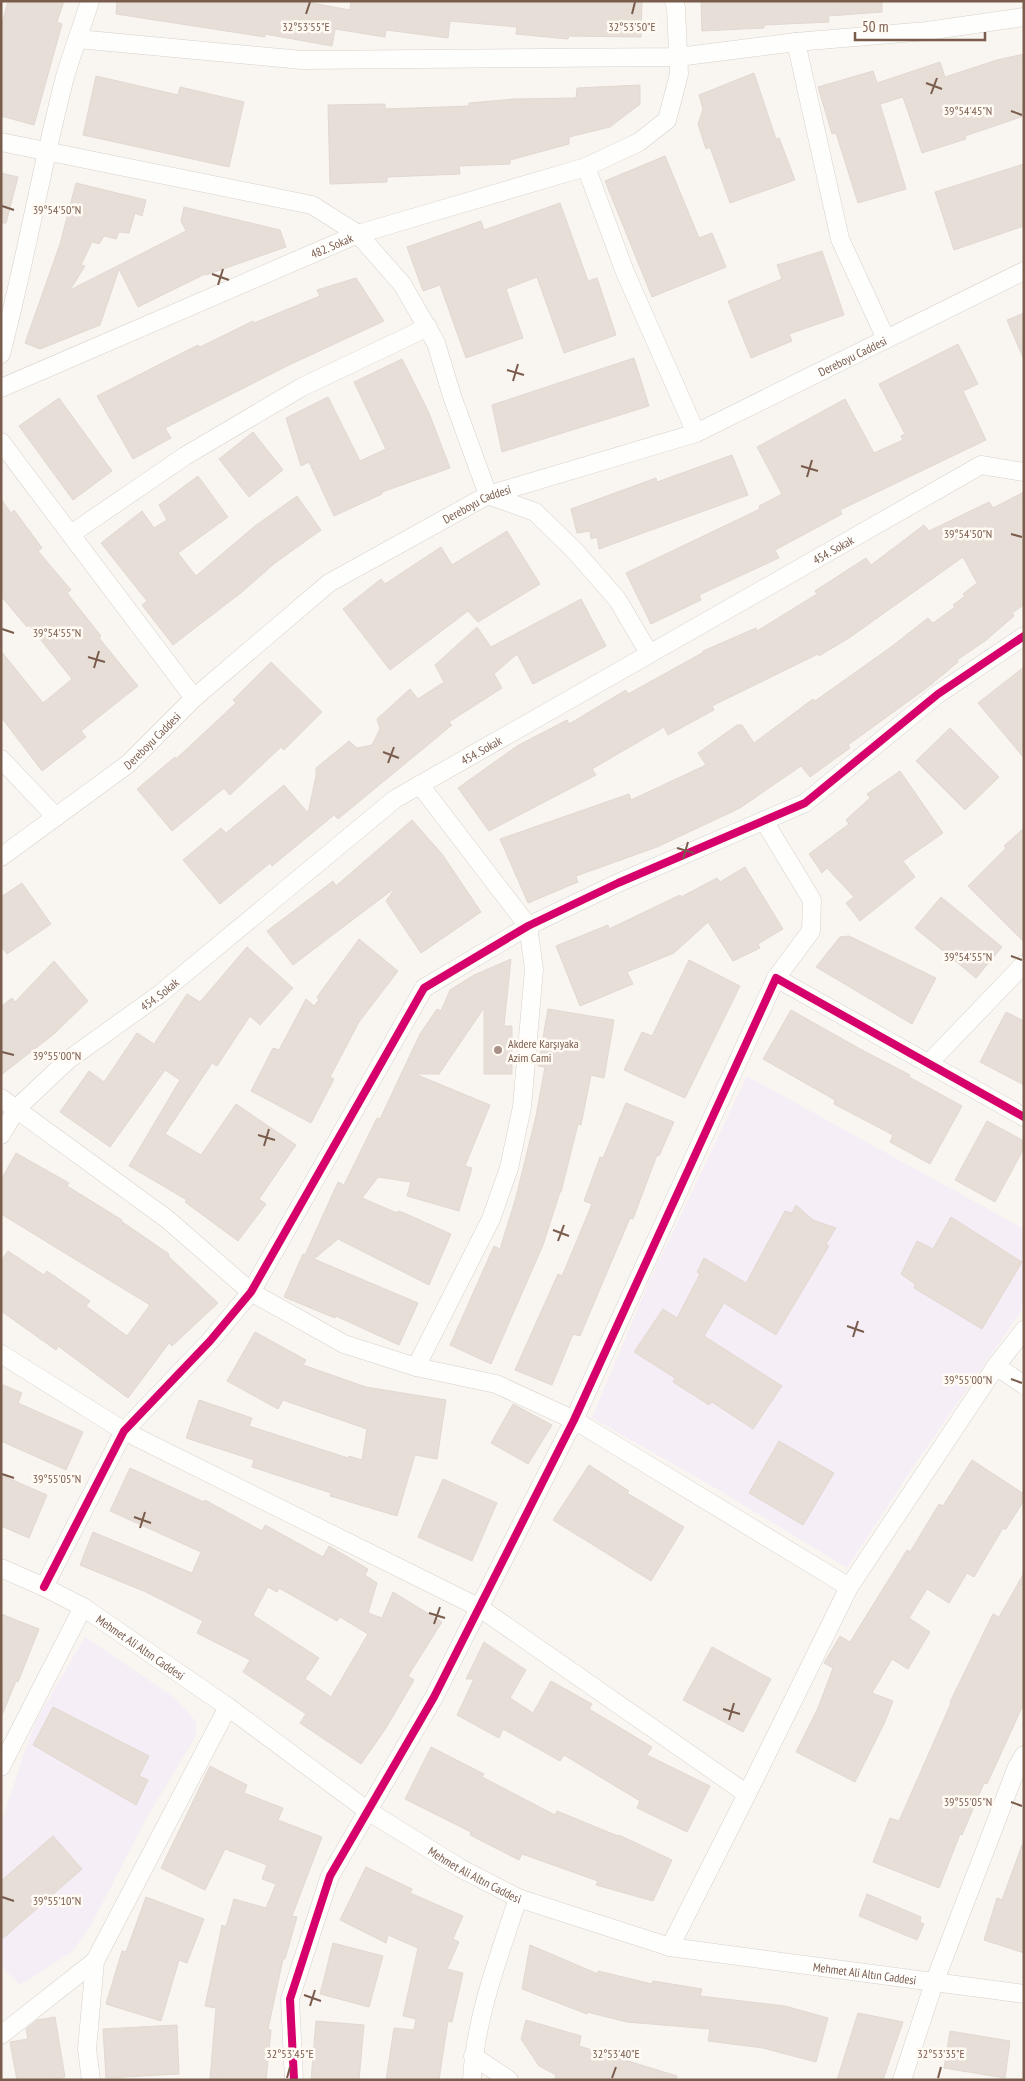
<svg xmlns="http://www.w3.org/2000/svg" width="1025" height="2081" viewBox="0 0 1025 2081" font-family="'PT Sans Narrow',sans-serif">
<rect width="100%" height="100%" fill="#f9f5f0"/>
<g fill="#f6eef6">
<path d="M747 1076 1024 1229V1307L913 1467 847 1568 724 1493 592 1418 649 1282Z"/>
<path d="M85 1637 175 1698 196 1722V1736L145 1821 91 1925 72 1952 20 1985 1 1966V1825L25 1750 37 1719Z"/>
</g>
<g fill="#e6ded7" stroke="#e2d8d2" fill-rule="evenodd">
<path d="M8 1H64L57 22 62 24 34 125 1 116V27Z"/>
<path d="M117 1H301L350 10 351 1H642L641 37 569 36 568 39 516 34 517 27 450 21 448 38 386 30 385 37 335 29 332 46 265 34V37L116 14Z"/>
<path d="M701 1H882V12L828 16 829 22 764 25V28L702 31Z"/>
<path d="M1024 54V116L965 136 966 139 922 153 903 97 880 104 906 189 858 203 836 133 832 134 818 87 873 71 877 83 940 62 945 77 997 60Z"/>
<path d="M754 73 776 139 779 138 795 180 730 203 710 147 706 149 698 124 703 109 699 95Z"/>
<path d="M96 76 178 95 180 87 244 102 229 167 83 135Z"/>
<path d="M640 85V104L610 127 569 137V144L510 160V164L459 166 460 174 387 177V182L330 184 328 105 385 104V109L469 106V103L515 99 576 98 577 88Z"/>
<path d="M665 156 699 238 712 233 726 267 652 297 605 181Z"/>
<path d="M1024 164V226L954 250 935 192Z"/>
<path d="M1 173 18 177 6 223H1Z"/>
<path d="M76 183 146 200 142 216 135 213 129 233 119 232 116 239 104 236 99 244 92 242 81 265 85 266 70 290 186 231 181 221 184 207 280 230 286 247 206 275 205 274 138 307 119 269 100 325 40 349 25 343 60 244Z"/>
<path d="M560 203 588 281 597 278 616 335 564 353 537 277 506 289 523 338 466 358 440 285 423 291 407 247 481 221 484 230Z"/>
<path d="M822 251 844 315 789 334 792 341 751 358 728 301 782 279 777 265Z"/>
<path d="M356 278 384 321 289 365 165 428 171 438 133 459 97 396 198 345 200 347 253 321 254 323 320 296 317 290Z"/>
<path d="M1024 313V360L1007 320Z"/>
<path d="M958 344 978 384 963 391 986 440 840 510 842 514 775 550 779 558 699 595 701 600 651 624 626 573 760 509 759 506 782 494 757 447 845 399 874 453 903 440 901 436 905 434 879 384Z"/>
<path d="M634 358 649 406 502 452 492 405Z"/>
<path d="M402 359 429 413 450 468 382 492V494L334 516 309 462 301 466 286 418 328 397 360 461 386 449 354 382Z"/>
<path d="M59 398 112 471 73 500 19 426Z"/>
<path d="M253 432 283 470 249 497 219 459Z"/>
<path d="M732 455 748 495 599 549 597 537 591 539 590 531 577 533 571 509 656 478 657 482Z"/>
<path d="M198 476 228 517 178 553 196 576 255 526 297 496 321 530 275 563 242 592 173 645 142 605 147 601 101 543 142 511 154 528 167 520 159 505Z"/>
<path d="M1024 492V605L1012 613 1014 616 985 641 957 660 958 662 928 687 848 745 850 748 810 777 801 766 740 808 657 847 576 876 578 882 528 903 500 839 629 794 631 800 706 765 698 753 737 725H742L754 743 813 699 815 701 891 647 928 618 933 623 955 607 953 605 965 596 963 594 977 583 963 557 849 638 819 656 818 654 712 706 714 710 668 735 664 727 592 769 596 775 489 831 458 788 517 746 567 720 569 724 626 690 628 694 704 652 703 651 756 628 757 631 817 594 815 591 866 558 871 565 924 525 929 531 989 502 993 508Z"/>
<path d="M1 499 11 513 14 510 42 548 38 551 71 590 67 593 101 636 99 638 138 686 81 731 86 737 42 771 1 717V651L43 703 72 679 29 625 27 627 1 596Z"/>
<path d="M507 531 540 584 478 622 468 611 390 670 343 609 381 579 385 584 441 547 452 565Z"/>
<path d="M581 599 606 646 533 684 517 654 494 674 502 688 449 722 452 725 338 819 334 815 272 866 270 863 220 904 183 860 221 828 226 833 284 785 308 813 316 776V768L349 741 357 748 372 745 380 729 377 719 410 689 418 699 444 682 435 665 477 627 491 647Z"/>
<path d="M271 662 322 712 284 750 281 747 230 795 224 788 172 831 137 789 175 757 176 759 236 703 233 700Z"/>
<path d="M1024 667V758L978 703Z"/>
<path d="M950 728 999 777 965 810 916 761Z"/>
<path d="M900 771 943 833 903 861 915 877 860 921 846 903 854 897 827 868 822 873 809 854 849 824 846 820 870 798 867 794Z"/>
<path d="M412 820 442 854 481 912 421 953 386 901 396 887 293 965 267 931 333 881 336 886Z"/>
<path d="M1024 828V942L968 886 1006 848 1004 846Z"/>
<path d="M745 867 783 929 758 944 760 948 733 961 708 922 674 953 627 972 633 984 580 1006 556 946 608 925 609 929 680 895 681 897 717 878 720 882Z"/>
<path d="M22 883 51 924 7 954 1 946V897Z"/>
<path d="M941 897 1002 947 976 978 915 928Z"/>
<path d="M849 936 936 978 912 1024 816 967 840 937Z"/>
<path d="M359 939 398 971 359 1022 330 1077 334 1079 311 1123 251 1091 273 1048 279 1050 306 999 314 1006 319 1000 317 997Z"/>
<path d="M247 947 293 988 260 1025 250 1016 217 1066 212 1063 165 1134 201 1155 236 1104 296 1145 259 1199 266 1204 238 1241 185 1202 187 1200 129 1166 180 1080 165 1070 110 1147 60 1112 89 1071 104 1082 137 1033 154 1044 187 994 200 1002Z"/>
<path d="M511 959 504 1026H512V1074H484V1008L439 1074H415L490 1105 465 1166 472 1168 459 1211 407 1196 411 1182 378 1177 362 1198 397 1213 398 1211 404 1213 451 1234 429 1285 338 1239 314 1259 418 1303 399 1345 336 1316 335 1318 284 1297 303 1254 305 1255 338 1182 344 1185 377 1118 380 1119 420 1034 437 1009 441 1011 450 990 474 975Z"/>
<path d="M689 960 740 986 685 1098 624 1070 642 1032 652 1036Z"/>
<path d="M54 961 88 1001 54 1034 1 1075V1007L12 998 15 1002Z"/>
<path d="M548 1009 614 1020 604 1078 591 1075 581 1125 578 1124 561 1192H560L543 1245 491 1364 450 1345 494 1246 500 1249 516 1197 536 1116 545 1067 538 1066Z"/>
<path d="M791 1010 862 1050 910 1075 909 1077 962 1106 930 1164 890 1142 893 1135 834 1104 835 1100 763 1059Z"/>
<path d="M1006 1012 1024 1021V1085L980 1062Z"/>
<path d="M626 1103 674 1122 659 1156 657 1155 633 1219 630 1218 580 1336 573 1334 552 1385 515 1370 558 1274 562 1276 592 1204 584 1201 600 1157 603 1158Z"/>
<path d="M987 1121 1024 1141V1148L995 1202 955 1180Z"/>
<path d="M16 1153 69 1183 67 1186 122 1220 121 1221 169 1254 168 1256 218 1303 172 1346 169 1343 128 1398 58 1346 56 1350 1 1311V1261L8 1251 44 1275 47 1271 90 1301 86 1306 127 1336 150 1305 1 1214V1180Z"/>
<path d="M796 1205 813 1220 836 1228 826 1244 829 1246 776 1335 724 1303 704 1336 782 1386 753 1429 712 1402 709 1405 673 1382 675 1378 634 1352 663 1309 677 1318 700 1274 697 1272 704 1258 746 1283 785 1211 792 1213Z"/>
<path d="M951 1217 1022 1262 982 1329 914 1288 915 1284 901 1274 917 1241 933 1249Z"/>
<path d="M255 1332 306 1360 303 1365 366 1387 446 1400 437 1459 415 1455 397 1516 330 1496 331 1493 252 1467 254 1460 186 1438 199 1400 252 1418 249 1426 348 1458 349 1456 362 1460 367 1429 283 1400 278 1409 227 1381Z"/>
<path d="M1 1384 22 1393 18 1403 83 1432 66 1470 1 1441Z"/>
<path d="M513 1404 552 1425 528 1464 491 1443Z"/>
<path d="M779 1441 834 1473 803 1525 749 1493Z"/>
<path d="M972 1460 1024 1494V1501L1005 1530 1003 1528 974 1577 967 1573 949 1603 927 1589 909 1618 930 1632 908 1669 892 1659 872 1693 893 1701 884 1724 855 1782 796 1752 818 1708 833 1668 824 1663 840 1636 850 1642 907 1550 910 1552 939 1504 943 1506Z"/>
<path d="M589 1465 629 1491 627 1493 684 1527 651 1581 553 1520Z"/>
<path d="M130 1468 204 1502 205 1500 262 1531 265 1525 323 1557 329 1546 368 1569 365 1575 377 1583 368 1613 382 1618 393 1592 442 1622 408 1676 414 1680 386 1728 361 1764 300 1723 306 1714 243 1672 250 1660 197 1633 203 1621 146 1592 80 1565 93 1532 192 1573 201 1552 110 1511ZM268 1587 277 1592 279 1588 337 1621 340 1617 368 1634 331 1697 305 1679 319 1658 253 1615Z"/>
<path d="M1 1475 47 1495 29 1538 1 1526Z"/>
<path d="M443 1479 497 1503 472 1561 418 1537Z"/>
<path d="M1024 1573V1703L987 1784 984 1783 962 1835 960 1834 939 1888 873 1862 890 1818 899 1821 951 1703 950 1702 993 1614 999 1617Z"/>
<path d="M1 1614 39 1629 18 1682 16 1681 2 1715Z"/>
<path d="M484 1642 526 1670 510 1698 533 1713 551 1681 592 1704 589 1709 652 1747 647 1755 710 1786 687 1832 637 1808 640 1801 564 1755 560 1761 503 1729 499 1738 457 1715 474 1679H466Z"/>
<path d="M712 1647 771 1679 743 1732 683 1700Z"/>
<path d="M53 1707 149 1756 139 1776 148 1780 136 1805 33 1745Z"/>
<path d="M431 1747 484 1774 482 1777 555 1815 557 1811 618 1836 619 1835 672 1860 653 1901 596 1885 598 1881 522 1854 519 1860 470 1835 471 1832 405 1799Z"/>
<path d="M210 1766 247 1785 244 1793 283 1808 278 1820 322 1837 292 1916 297 1917 285 1959H283L268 2029 271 2030 266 2080 210 2079 216 2008 205 2006 222 1925 226 1927 234 1899 266 1908 276 1884 262 1879 267 1865 225 1849 205 1890 161 1868Z"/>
<path d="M53 1836 82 1869 1 1940V1881Z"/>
<path d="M1022 1845H1024V1953L984 1940 997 1898 1002 1900Z"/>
<path d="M366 1867 412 1889 410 1893 463 1916 453 1939 459 1942 447 1969 463 1973 452 2022 448 2021 439 2080H386L394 2028 414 2030 416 2019 403 2016 418 1948 388 1935 386 1943 340 1920Z"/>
<path d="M867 1894 921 1917 920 1922 924 1924 917 1940 859 1916Z"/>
<path d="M146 1897 204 1919 187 1963 179 1960 161 2021 106 2004 122 1951 126 1952Z"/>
<path d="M333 1943 383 1956 369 2007 320 1994Z"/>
<path d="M530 1945 598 1974V1971L652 1984 653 1981 702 1989 700 1996 785 2006 828 2018 816 2062 763 2048 708 2041 710 2029 627 2022 587 2012V2014L522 1989Z"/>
<path d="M858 2013 903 2022 883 2080H837Z"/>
<path d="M55 2017 65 2077 51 2080H17L10 2042 28 2039 26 2029 37 2020Z"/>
<path d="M526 2020 581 2036 579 2046 677 2076 676 2080H555L556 2075 539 2066 521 2039Z"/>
<path d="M316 2021 364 2025 359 2080H311Z"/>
<path d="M177 2025 179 2074 106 2078 103 2029Z"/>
<path d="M950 2031 1010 2041 1005 2078 944 2068Z"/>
</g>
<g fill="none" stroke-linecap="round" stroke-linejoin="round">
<defs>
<g id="minor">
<path d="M78 39 302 60 678 57 796 42 927 31 1024 17"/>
<path d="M796 42 840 239 886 339"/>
<path d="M1 142 312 205 358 234 402 284 436 343 452 396 488 495 535 512 574 550 617 599 649 653"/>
<path d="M586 167 625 272 696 433"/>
<path d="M1 354C25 263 41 169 65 77 72 52 82 27 90 1"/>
<path id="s1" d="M1 388 358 234 586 167 639 142 667 120 679 74 676 8 674 1"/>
<path d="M1 442 194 698"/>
<path d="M71 534 185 456 302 387 428 327"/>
<path d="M1 759 56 817"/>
<path d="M764 821 812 900 811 931 776 978"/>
<path id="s2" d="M1 857 128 764 194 698 329 583 488 495 696 433 1024 271"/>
<path d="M928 1064 1024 964"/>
<path d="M1 1098 167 1219 251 1292 344 1344 416 1367 496 1384 574 1420 849 1587"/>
<path id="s3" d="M1 1135 17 1108 68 1060 160 994 395 799 981 465 1024 472"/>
<path d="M1 1354 124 1431 480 1608 747 1794"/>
<path d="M996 1366 1024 1385"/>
<path d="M416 1367 491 1219 509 1168 522 1107 534 969 528 926 420 785"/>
<path id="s4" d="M1 1568 44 1587 83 1607 228 1707 368 1811 460 1868 518 1898 670 1947 1024 1994"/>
<path d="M44 1587 124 1431 210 1341 251 1292 424 988 528 926 618 883 805 803 938 694 1024 636"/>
<path d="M1 1767 83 1607"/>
<path d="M670 1947 747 1794 849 1587 996 1366 1024 1330"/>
<path d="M1 2035 95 1961"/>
<path d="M473 2056 509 2080"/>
<path d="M91 2080 87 2049 95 1961 228 1707"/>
<path d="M294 2080 290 1999 330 1876 434 1697 574 1420 776 978 1024 1117"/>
<path d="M472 2080C475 2017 499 1957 518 1898"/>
<path d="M902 2080 934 1983 1017 1767 1024 1755"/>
</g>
</defs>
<use href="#minor" stroke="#d7d1cb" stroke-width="19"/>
<use href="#minor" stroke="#fefefd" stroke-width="18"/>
<defs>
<g id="cycleway">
<path d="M44 1587 124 1431 210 1341 251 1292 424 988 528 926 618 883 805 803 938 694 1024 636"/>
<path d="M294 2080 290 1999 330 1876 434 1697 574 1420 776 978 1024 1117"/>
</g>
</defs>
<use href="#cycleway" stroke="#fffaf3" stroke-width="11"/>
<use href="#cycleway" stroke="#d6006c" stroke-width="8"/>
</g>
<path fill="none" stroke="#7a5c4d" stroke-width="2" d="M306 14 310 2M632 14 635 2M926 83 942 89M931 94 937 78M1011 111 1022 115M2 206 14 210M212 274 229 280M218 285 223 269M507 370 524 375M513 381 518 364M801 466 818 471M807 477 812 460M1011 534 1022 537M2 629 14 633M88 657 105 662M94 668 99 651M383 752 399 758M388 763 394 747M677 848 694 853M683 859 688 842M1011 956 1022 960M2 1052 14 1055M258 1135 275 1140M264 1146 269 1129M553 1230 569 1236M558 1241 564 1225M847 1326 864 1332M853 1337 858 1321M1011 1379 1022 1383M2 1474 14 1478M134 1517 151 1523M140 1528 145 1512M429 1613 445 1618M434 1624 440 1607M723 1709 740 1714M729 1720 734 1703M1011 1802 1022 1806M2 1897 14 1901M304 1995 321 2001M310 2006 315 1990M287 2078 290 2067M612 2078 616 2067M938 2078 941 2067"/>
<circle fill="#a69286" stroke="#fffaf3" stroke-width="2" cx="498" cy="1050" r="5"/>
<g text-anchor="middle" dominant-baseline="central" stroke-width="5" stroke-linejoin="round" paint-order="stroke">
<g font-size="12" fill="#7a5c4d" stroke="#fffaf3">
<text stroke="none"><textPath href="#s1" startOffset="360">482. Sokak</textPath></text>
<text stroke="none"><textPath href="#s2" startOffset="1001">Dereboyu Caddesi</textPath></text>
<text stroke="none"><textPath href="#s2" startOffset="596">Dereboyu Caddesi</textPath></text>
<text stroke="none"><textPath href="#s3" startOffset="1024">454. Sokak</textPath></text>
<text stroke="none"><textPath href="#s2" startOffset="191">Dereboyu Caddesi</textPath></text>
<text stroke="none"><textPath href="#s3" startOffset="619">454. Sokak</textPath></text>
<text stroke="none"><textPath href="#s3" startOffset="214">454. Sokak</textPath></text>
<text stroke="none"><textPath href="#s4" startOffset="161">Mehmet Ali Altın Caddesi</textPath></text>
<text stroke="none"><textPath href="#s4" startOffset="566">Mehmet Ali Altın Caddesi</textPath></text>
<text stroke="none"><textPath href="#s4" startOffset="971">Mehmet Ali Altın Caddesi</textPath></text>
</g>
<g font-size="12" fill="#7a5c4d" stroke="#fffaf3" text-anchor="start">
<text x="508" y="1043">Akdere Karşıyaka<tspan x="508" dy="14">Azim Cami</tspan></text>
</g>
</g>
<g font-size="12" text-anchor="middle" fill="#7a5c4d" stroke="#fffaf3" stroke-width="5" stroke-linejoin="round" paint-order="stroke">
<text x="306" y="31">32°53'55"E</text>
<text x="632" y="31">32°53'50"E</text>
<text x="968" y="115">39°54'45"N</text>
<text x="57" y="214">39°54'50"N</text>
<text x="968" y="538">39°54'50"N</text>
<text x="57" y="637">39°54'55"N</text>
<text x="968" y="961">39°54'55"N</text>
<text x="57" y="1060">39°55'00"N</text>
<text x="968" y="1384">39°55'00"N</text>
<text x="57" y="1483">39°55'05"N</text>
<text x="968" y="1806">39°55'05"N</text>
<text x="57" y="1905">39°55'10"N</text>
<text x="290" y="2058">32°53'45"E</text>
<text x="616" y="2058">32°53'40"E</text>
<text x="941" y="2058">32°53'35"E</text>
</g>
<rect width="1025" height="2081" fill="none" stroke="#7a5c4d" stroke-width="5"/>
<path d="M855 32v8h130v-8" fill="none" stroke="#7a5c4d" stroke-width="2.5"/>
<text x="862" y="32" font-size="15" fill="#7a5c4d" stroke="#fffaf3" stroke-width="4" paint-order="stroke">50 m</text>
</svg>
